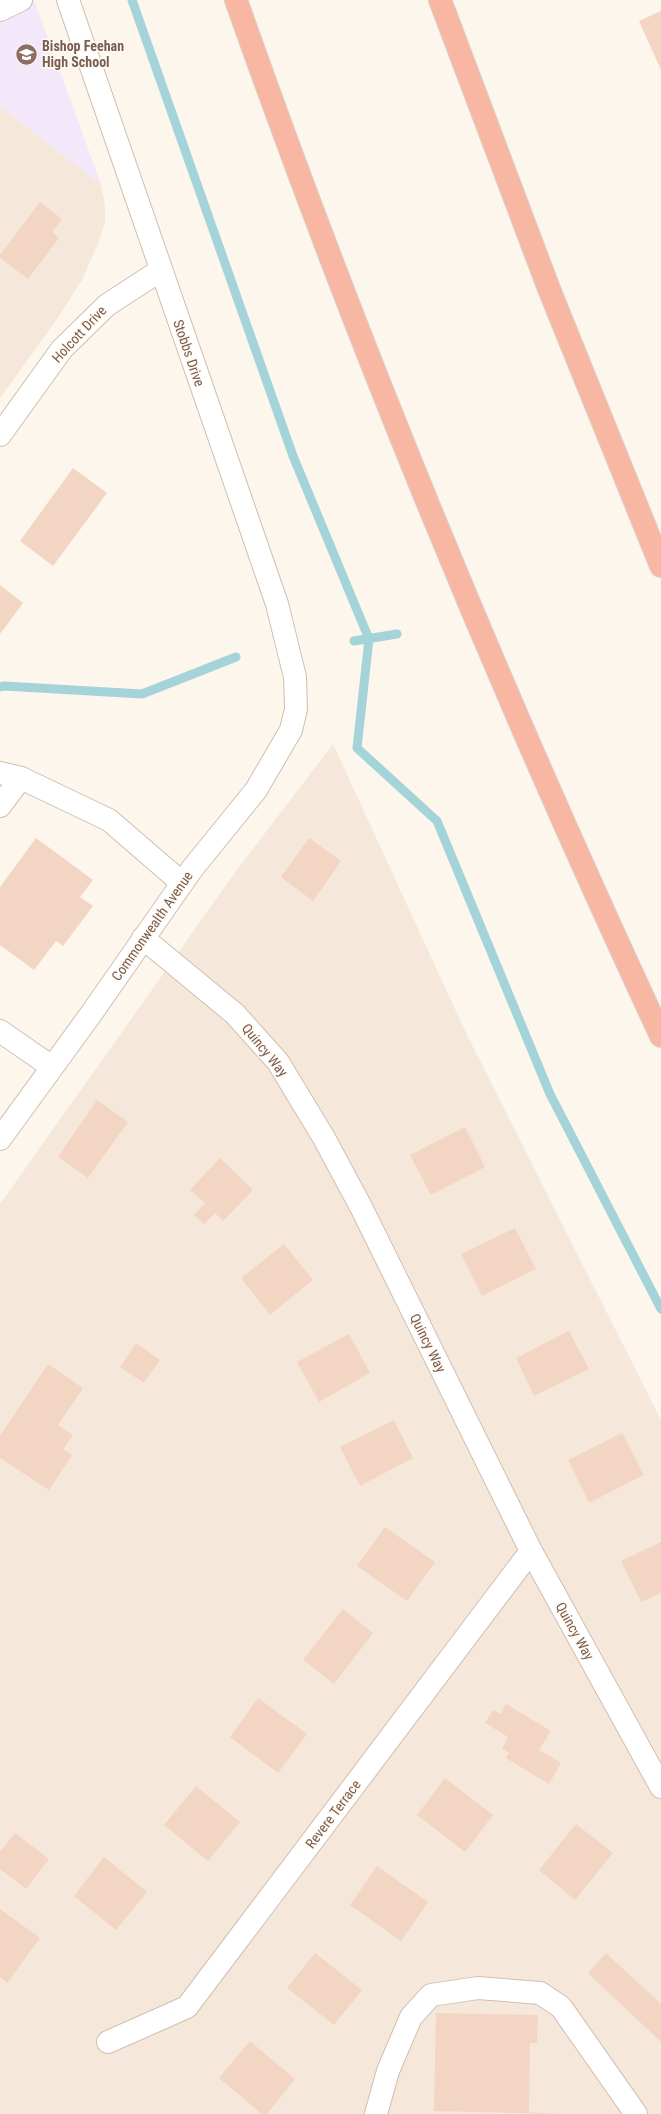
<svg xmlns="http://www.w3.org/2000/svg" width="661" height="2114" viewBox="0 0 661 2114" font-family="'Roboto Condensed',sans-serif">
<rect width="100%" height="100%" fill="#fdf6ec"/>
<g fill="#f5e8da">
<path d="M0 107 101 184 105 206V221L100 239 82 280 55 322 0 398Z"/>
<path d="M333 744 467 1035 661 1420V2114H0V1204L236 871Z"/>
</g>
<path fill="#f3e8fa" d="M0 0H34L101 184 0 107Z"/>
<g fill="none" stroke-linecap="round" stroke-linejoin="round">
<g stroke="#a5d3da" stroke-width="9">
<path d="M132 0 293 456 369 639 357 748 437 821 550 1094 661 1309"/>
<path d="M354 641 397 634"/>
<path d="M0 687 4 686 142 694 236 657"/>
</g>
</g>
<g fill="#f3d5c3">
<path d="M661 11V70L639 21Z"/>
<path d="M40 202 62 219 52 232 59 238 28 279 0 258V255Z"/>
<path d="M73 468 107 493 53 566 20 541Z"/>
<path d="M0 585 23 603 0 634Z"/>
<path d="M36 838 93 880 80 897 93 906 63 946 56 941 34 970 0 945V887Z"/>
<path d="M309 838 341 861 313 901 281 877Z"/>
<path d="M97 1100 128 1122 88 1178 58 1157Z"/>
<path d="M465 1127 485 1167 431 1195 410 1155Z"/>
<path d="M220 1158 253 1190 223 1221 215 1213 204 1224 194 1215 205 1203 190 1190Z"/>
<path d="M515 1228 536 1269 482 1296 461 1254Z"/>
<path d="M284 1244 313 1280 270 1315 241 1278Z"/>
<path d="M569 1331 589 1369 534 1396 516 1358Z"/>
<path d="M349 1334 370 1373 319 1402 297 1362Z"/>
<path d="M136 1343 160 1360 144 1383 120 1367Z"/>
<path d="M48 1364 83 1388 58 1425 73 1435 63 1449 72 1455 49 1490 0 1458V1436Z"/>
<path d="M394 1420 413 1458 360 1486 340 1447Z"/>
<path d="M622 1433 644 1475 589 1503 568 1460Z"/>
<path d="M385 1527 435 1562 407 1601 357 1566Z"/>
<path d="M661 1542V1593L641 1602 621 1561Z"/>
<path d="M343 1609 373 1633 334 1684 303 1660Z"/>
<path d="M258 1698 307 1734 278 1773 230 1737Z"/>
<path d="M506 1704 551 1731 539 1750 561 1763 549 1784 506 1758 509 1753 502 1748 508 1737 485 1723 493 1710 500 1714Z"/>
<path d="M445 1778 493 1815 465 1852 417 1815Z"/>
<path d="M196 1786 240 1822 208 1861 164 1825Z"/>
<path d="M576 1824 613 1853 575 1900 539 1870Z"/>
<path d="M15 1833 49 1859 26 1889 0 1869V1852Z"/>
<path d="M104 1857 147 1892 116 1930 74 1896Z"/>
<path d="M377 1866 428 1902 401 1941 350 1905Z"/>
<path d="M0 1909 40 1938 7 1983 0 1977Z"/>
<path d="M315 1953 362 1990 334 2025 287 1988Z"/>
<path d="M606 1953 661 2004V2042L588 1973Z"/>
<path d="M436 2013 538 2015 537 2043H530L529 2112 558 2114 434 2111Z"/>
<path d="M250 2041 295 2079 267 2114H262L219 2078Z"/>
</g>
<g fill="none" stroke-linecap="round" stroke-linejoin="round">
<defs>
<g id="minor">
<path d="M0 10 21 0"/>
<path d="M0 435 62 349 107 305 161 270"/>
<path d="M0 773 21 778"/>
<path d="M0 806 21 778 109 820 182 883"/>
<path d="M143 938 235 1014 278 1062 324 1138 361 1207 531 1551 661 1787"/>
<path d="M0 1031 52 1067"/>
<path d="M0 1139 91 1014 192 869 256 790 291 730 296 709 295 677 277 604 68 0"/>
<path d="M108 2042 187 2007 531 1551"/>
<path d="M376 2114 388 2071 411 2017 431 1995 478 1988 540 1993 561 2007 636 2114"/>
</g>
<g id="highway">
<path d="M236 0C360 352 503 697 661 1036"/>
<path d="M440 0 549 289 661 566"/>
</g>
</defs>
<use href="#minor" stroke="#d1beb0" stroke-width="24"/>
<use href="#highway" stroke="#dad1cd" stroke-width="24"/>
<use href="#minor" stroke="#fff" stroke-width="22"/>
<use href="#highway" stroke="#f7b7a3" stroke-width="22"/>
</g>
<defs>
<symbol id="school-disc" viewBox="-11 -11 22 22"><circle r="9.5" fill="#8d6e63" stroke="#fffaf3"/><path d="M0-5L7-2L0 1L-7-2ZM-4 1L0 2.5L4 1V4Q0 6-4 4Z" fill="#fff"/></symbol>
</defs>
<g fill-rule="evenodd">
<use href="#school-disc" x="14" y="42" width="25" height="25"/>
</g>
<g text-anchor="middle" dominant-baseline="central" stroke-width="3" stroke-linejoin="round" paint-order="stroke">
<g font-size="14" font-weight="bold" fill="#785e54" stroke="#fffaf3" text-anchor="start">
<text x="42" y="46">Bishop Feehan<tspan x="42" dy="16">High School</tspan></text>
</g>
<g font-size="14" fill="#7a5c4d" stroke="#fffaf3">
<text transform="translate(79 334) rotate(-47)">Holcott Drive</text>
<text transform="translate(189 353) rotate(71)">Stobbs Drive</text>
<text transform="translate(152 926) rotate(-55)">Commonwealth Avenue</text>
<text transform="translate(265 1050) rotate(51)">Quincy Way</text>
<text transform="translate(428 1343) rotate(64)">Quincy Way</text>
<text transform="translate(575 1631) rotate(61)">Quincy Way</text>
<text transform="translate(333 1814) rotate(-53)">Revere Terrace</text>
</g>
</g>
</svg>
